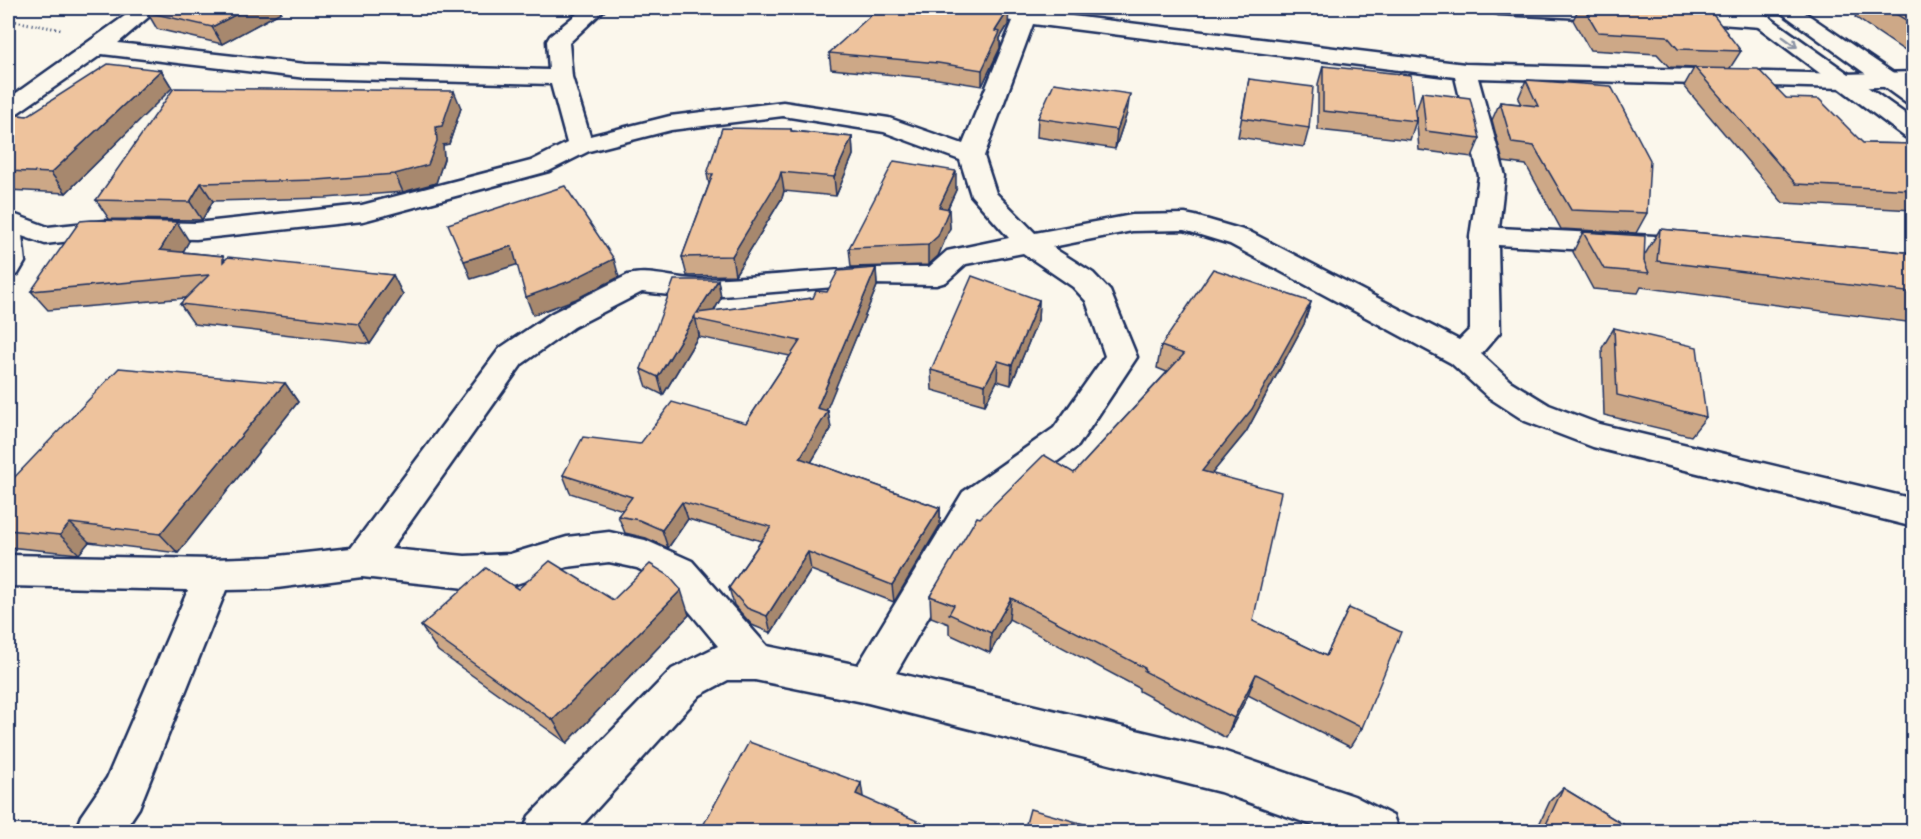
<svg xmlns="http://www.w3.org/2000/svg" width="1921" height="839" viewBox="0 0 1921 839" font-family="Caveat,sans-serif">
<rect width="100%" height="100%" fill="#fbf7ec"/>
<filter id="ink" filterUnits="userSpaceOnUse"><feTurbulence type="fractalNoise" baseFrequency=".0167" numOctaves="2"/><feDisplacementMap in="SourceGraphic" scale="12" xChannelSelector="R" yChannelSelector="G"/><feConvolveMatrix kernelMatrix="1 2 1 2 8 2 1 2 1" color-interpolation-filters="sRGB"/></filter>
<g filter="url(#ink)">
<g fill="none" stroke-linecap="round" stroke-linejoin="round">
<defs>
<g id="minor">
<path d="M136 8H159L118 43 306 64 549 70 547 41 550 36 584 8H606L569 43 572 77 590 136 670 116 783 102 889 118 963 144 1013 21 959 14 952 12 949 8H1041L1039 12 1465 64 1844 74 1914 72V86L1844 88 1478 78 1505 176 1499 228 1695 238 1705 241 1709 247 1705 253 1695 256 1498 245 1500 332 1481 354 1510 381 1549 405 1599 424 1914 499V527L1593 447 1525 421 1488 397 1451 363 1230 244 1184 230 1132 231 1052 247 1093 273 1110 291 1137 357 1078 446 989 512 896 673 1220 750 1354 796 1393 816 1399 832H1331L1220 792 868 703 755 680H728L700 695 576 832H523L529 816 672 669 718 646 666 583 637 568 609 562 567 567 510 586 465 588 362 577 269 589 226 590 139 808 123 832H75L81 816 107 778 188 590 8 586V555L213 559 269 557 351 548 500 348 552 313 628 275C651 269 676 280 700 279 777 277 852 266 929 267L947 251 1009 238 971 195 960 160 884 132 783 116 671 130 589 151 549 171 363 221 196 239 105 237 45 244 22 236 25 262 18 274 8 277V212L48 227 105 221 196 223 362 205 531 161 567 143 551 84 306 78 102 54 16 114 8 116V99ZM1033 24 1455 77 1479 176 1470 236V329L1459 340 1250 232 1195 216 1185 214 1132 215 1035 233 996 193 984 156ZM1023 253 1073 287 1086 301 1105 356 1054 428 963 492 858 665 767 646 692 561 645 540 609 532 567 537 510 554 465 556 391 549 522 364 574 327 642 292 698 298 871 284 936 285 946 282 966 264Z"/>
<path d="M1489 8H1620L1630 10 1634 14 1630 18 1623 20 1499 14 1492 12Z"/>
<path d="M1672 10 1761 15 1769 16 1772 21 1769 26 1761 27 1665 20 1661 16 1665 12Z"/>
</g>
<g id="highway">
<path d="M1733 8H1756L1914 120V139L1905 137Z"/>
<path d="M1775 8H1798L1914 87V105L1906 103Z"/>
</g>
</defs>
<use href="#minor" stroke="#1b2f5e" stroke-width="5"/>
<use href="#highway" stroke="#1b2f5e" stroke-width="5"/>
<path stroke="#1b2f5e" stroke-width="3" stroke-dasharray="1 3" stroke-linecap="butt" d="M8 20 63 30"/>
<use href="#minor" fill="#fbf7ec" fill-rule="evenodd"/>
<use href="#highway" fill="#fbf7ec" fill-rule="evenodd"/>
</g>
<g fill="#cda887" stroke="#1b2f5e" stroke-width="1.5">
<path d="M99 8H133L128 11Z"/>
<path d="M152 8H281H280L281 12 222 44 157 29 147 12 152 9Z"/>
<path d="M1579 8H1584L1741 51 1730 68 1786 98 1863 143 1914 144V210L1783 203 1684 86 1694 68 1669 67 1657 54 1590 50 1573 20Z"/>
<path d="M1861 8H1914V57L1855 17Z"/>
<path d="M1008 25 1000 38V48L982 86 938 79 831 69 829 53Z"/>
<path d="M1323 66 1416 121 1410 140 1318 130V84Z"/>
<path d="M161 70 172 88 66 193 8 190V114L27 116Z"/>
<path d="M1249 79 1309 128 1304 147 1238 137Z"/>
<path d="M1526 80 1647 213 1636 233 1561 229 1526 165 1503 162 1492 120 1500 102 1521 104 1518 99Z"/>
<path d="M1422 92 1480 138 1472 157 1419 150 1416 111Z"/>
<path d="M461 108 449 144 443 145 444 159 436 183 403 192 326 198 213 201 202 220 109 219 96 200Z"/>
<path d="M1127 113 1115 149 1037 137 1038 118Z"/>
<path d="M791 129 792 131 852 137 853 155 836 196 784 191 782 198 735 275 687 276 682 257 709 184 707 174Z"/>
<path d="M956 190 948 208 950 228 938 256 928 265 851 267 849 248Z"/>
<path d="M1660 229 1914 253V323L1641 287 1638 293 1593 289 1573 252 1583 232 1644 261V256Z"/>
<path d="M189 241 183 252 223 256 225 260 393 275 403 295 370 344 194 324 180 304 186 298 48 310 31 291Z"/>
<path d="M876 268 877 286 826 410 828 411 831 429 811 462 940 508V525L894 602 811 570 771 633 752 625 734 605 729 588 761 541 688 519 668 548 646 538 625 533 618 516 623 510 570 493 563 475 640 444 746 423 790 356 699 337V335L663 395 647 387 641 369 718 280 721 298 714 311 813 298 827 292Z"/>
<path d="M1039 300 1038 320 1011 385 997 381 985 405 932 390 931 370Z"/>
<path d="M1311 302 1304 324 1246 432 1212 473 1253 621 1326 656 1349 608 1362 728 1350 747 1248 695 1226 738 1139 691V688L1009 619 990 653 949 634V624L931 617 930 596 980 518 1074 473 1167 372 1157 368 1161 346Z"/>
<path d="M1614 328 1706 417 1691 436 1604 415 1602 348Z"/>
<path d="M285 383 298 402 178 553 89 542 79 554 8 547V484Z"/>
<path d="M518 589 613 600 689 615 567 743 438 651 421 626Z"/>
<path d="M1563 788 1634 831H1536L1550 801Z"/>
</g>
<g fill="#a7886e" stroke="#1b2f5e" stroke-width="1.5">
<path d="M126 8H133L128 11Z"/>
<path d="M248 8H281H280L281 12 222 44 212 27Z"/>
<path d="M1009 9 1008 25 1000 38V48L982 86V70L995 31Z"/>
<path d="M161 70 172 88 66 193 51 173Z"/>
<path d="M454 91 461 108 449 144 443 145 444 159 436 183 403 192 395 174 436 127Z"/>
<path d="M1130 94 1127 113 1115 149 1117 130Z"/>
<path d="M852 137 853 155 836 196 834 177Z"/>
<path d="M956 171V190L939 226V207Z"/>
<path d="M781 172 784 191 782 198 735 275 732 256Z"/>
<path d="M201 183 213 201 202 220 190 202Z"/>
<path d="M949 209 950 228 938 256 928 265V245Z"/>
<path d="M177 222 189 241 173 269 160 250Z"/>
<path d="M512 246 519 264 471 279 464 261Z"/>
<path d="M614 259 619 277 576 299 533 315 526 297Z"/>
<path d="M876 268 877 286 822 421 828 411 831 429 803 476 800 458 817 408Z"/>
<path d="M393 275 403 295 370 344 359 324Z"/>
<path d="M718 280 721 298 708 321 697 313Z"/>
<path d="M1039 300 1038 320 1011 385 1012 365Z"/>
<path d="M1311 302 1304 324 1246 432 1196 493 1202 471Z"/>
<path d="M695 316 699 335 663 395 658 377Z"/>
<path d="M998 361 997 381 985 405V385Z"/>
<path d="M285 383 298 402 178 553 160 534Z"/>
<path d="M682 502 688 519 668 548 662 530Z"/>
<path d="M940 508V525L894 602 892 585Z"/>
<path d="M70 523 89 542 79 554 60 535Z"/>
<path d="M808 552 811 570 771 633 767 616Z"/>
<path d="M681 590 689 615 567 743 553 720Z"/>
<path d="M1011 598 1009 619 990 653 991 633Z"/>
<path d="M1256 674 1248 695 1226 738 1234 718Z"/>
<path d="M861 783 864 803 856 794Z"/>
</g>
<g fill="#eec39d" stroke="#1b2f5e" stroke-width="1.5">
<path d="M155 8H248L212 27 147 12Z"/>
<path d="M879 8H1001L1009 9 995 31 1000 32 982 70 938 63 829 53Z"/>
<path d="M1584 8H1708L1741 51 1678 49 1667 36 1598 32Z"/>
<path d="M1886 8H1914V25Z"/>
<path d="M108 64 161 70 51 173 8 171V114L27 116Z"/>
<path d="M1323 66 1411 75 1416 121 1323 111Z"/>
<path d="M1695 68 1758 69 1786 98 1819 99 1863 143 1914 144V190L1796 184Z"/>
<path d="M1249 79 1313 87 1309 128 1242 118Z"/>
<path d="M1526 80 1611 86 1650 160 1647 213 1571 210 1534 146 1512 143 1500 102 1538 106Z"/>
<path d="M1054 83 1130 94 1117 130 1038 118Z"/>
<path d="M174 88 454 91 442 126 436 127 437 141 428 165 395 174 317 180 201 183 190 202 96 200Z"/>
<path d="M1422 92 1470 98 1480 138 1426 131Z"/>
<path d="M722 128 791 129V131L852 137 834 177 781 172 779 179 732 256 682 257 713 174H707Z"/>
<path d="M894 161 956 171 939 207 949 209 938 236 928 245 849 248Z"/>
<path d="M565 186 614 259 570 281 526 297 512 246 464 261 448 224Z"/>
<path d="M91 220 177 222 160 250 223 256V262L228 257 393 275 359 324 180 304 209 275 31 291 80 221Z"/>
<path d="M1660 229 1914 253V293L1657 261Z"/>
<path d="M1583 232 1645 236 1644 261 1649 273 1604 269Z"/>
<path d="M876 268 817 408 828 411 800 458 940 508 892 585 808 552 767 616 747 608 729 588 771 527 682 502 662 530 639 520 618 516 632 497 563 475 583 437 640 444 672 402 746 423 800 341 695 319V316L658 377 641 369 674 280H718L697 313 813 298 816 291 827 292 838 271Z"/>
<path d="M1213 269 1311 302 1252 409 1202 471 1281 492 1253 621 1326 656 1349 608 1401 632 1362 728 1256 674 1234 718 1144 671 1145 668 1011 598 991 633 949 614 954 605 930 596 977 517 980 518 1044 455 1074 473 1184 354 1161 346Z"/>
<path d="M972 276 1039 300 1012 365 998 361 985 385 931 370Z"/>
<path d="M1614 328 1697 347 1706 417 1617 395Z"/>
<path d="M119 368 285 383 160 534 70 523 60 535 8 530V484Z"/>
<path d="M550 561 613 600 650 564 668 575 681 590 553 720 421 626 486 568 518 589Z"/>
<path d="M749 742 861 783 856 794 940 831H700Z"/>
<path d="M1563 788 1634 831H1543Z"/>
<path d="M1030 809 1109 831H1024Z"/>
</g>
<defs><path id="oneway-shaft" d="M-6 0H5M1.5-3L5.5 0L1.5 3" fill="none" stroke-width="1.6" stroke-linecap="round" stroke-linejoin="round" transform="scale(1.5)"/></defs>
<use stroke="#8b93a5" href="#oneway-shaft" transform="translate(1790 42) rotate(36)"/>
</g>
<rect width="1921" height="839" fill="none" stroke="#fbf7ec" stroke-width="30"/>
<rect x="15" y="15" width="1891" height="809" fill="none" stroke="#1b2f5e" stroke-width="2" filter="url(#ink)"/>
</svg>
